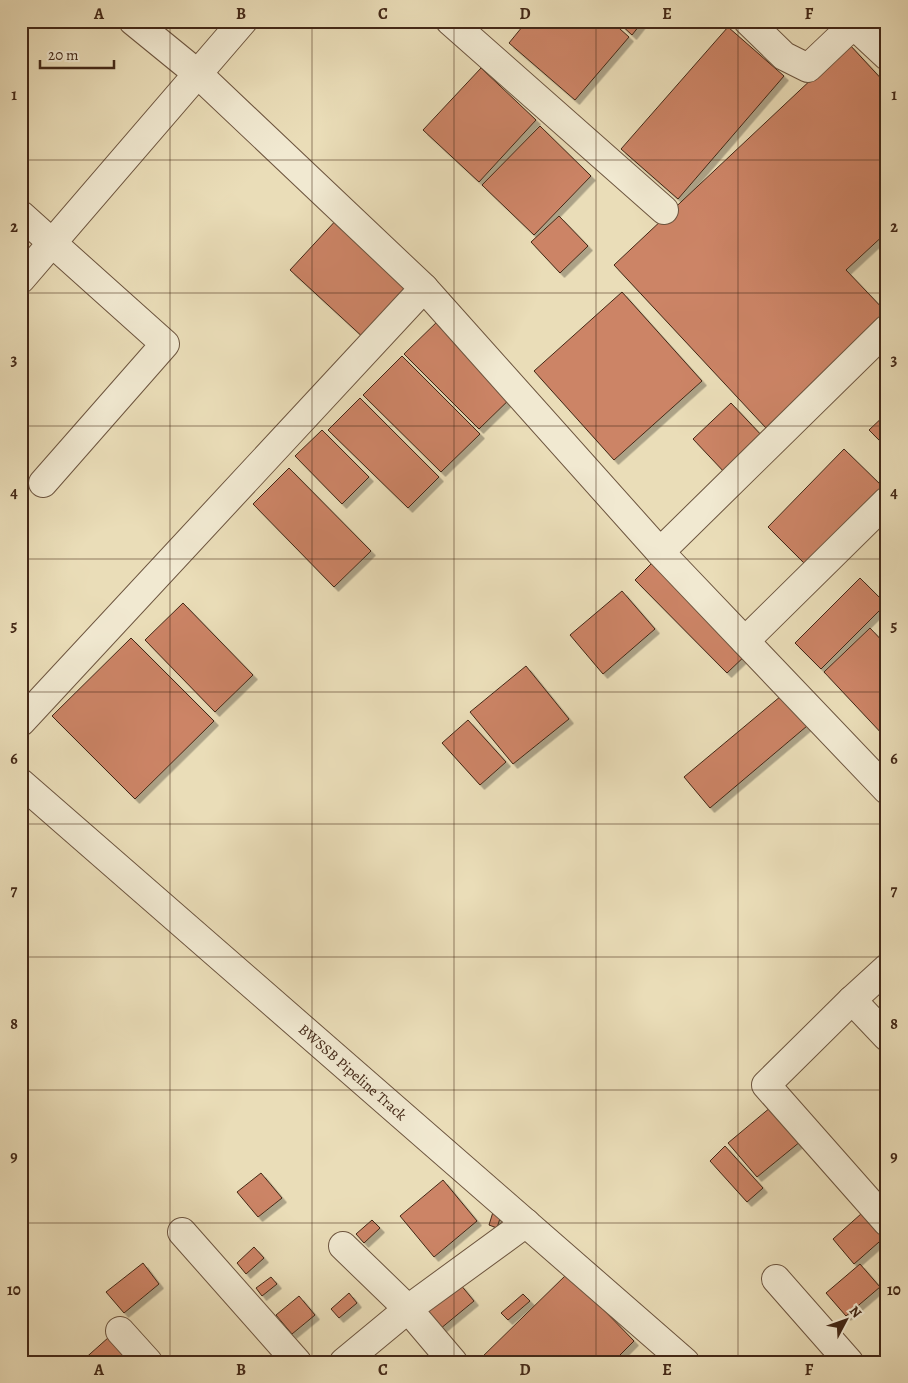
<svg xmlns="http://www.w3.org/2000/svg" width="908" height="1383" viewBox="0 0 908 1383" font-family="Alegreya,serif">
<defs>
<filter id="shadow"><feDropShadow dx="4.5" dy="4.5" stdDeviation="0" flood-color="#0004"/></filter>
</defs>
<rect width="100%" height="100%" fill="#eaddb8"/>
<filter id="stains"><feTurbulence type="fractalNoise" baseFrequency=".004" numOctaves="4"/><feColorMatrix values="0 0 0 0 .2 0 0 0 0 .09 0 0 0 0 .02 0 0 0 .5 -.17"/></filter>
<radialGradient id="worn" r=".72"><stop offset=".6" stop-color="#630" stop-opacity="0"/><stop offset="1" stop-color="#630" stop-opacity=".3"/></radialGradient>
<g fill="#cc8466" stroke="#432817" filter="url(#shadow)">
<path d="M527 21H611L629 37 575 100 509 43Z"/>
<path d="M617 21H643L632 35Z"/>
<path d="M728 27 784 76 678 199 621 149Z"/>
<path d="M849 44 887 85V232L846 270 887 313V315L766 428 614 265Z"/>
<path d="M481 68 536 120 479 182 423 130Z"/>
<path d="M540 126 591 176 534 235 482 185Z"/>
<path d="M559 216 588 246 560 273 531 242Z"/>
<path d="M339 217 415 287 366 340 290 270Z"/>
<path d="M622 292 702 381 614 460 534 371Z"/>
<path d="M442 317 517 392 479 429 404 354Z"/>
<path d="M402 356 480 434 441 472 363 395Z"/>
<path d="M360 398 439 477 408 508 328 430Z"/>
<path d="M731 403 764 438 726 474 693 439Z"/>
<path d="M887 413V448L869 430Z"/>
<path d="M322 430 369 477 342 504 295 456Z"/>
<path d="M844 449 883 487 807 566 768 527Z"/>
<path d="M289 468 371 551 334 587 253 504Z"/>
<path d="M657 558 749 652 727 673 635 580Z"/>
<path d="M860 578 886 604 821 669 795 643Z"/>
<path d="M622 591 655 629 603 674 570 635Z"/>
<path d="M183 603 253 675 215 712 145 640Z"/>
<path d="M870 628 887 646V735L885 737 824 672Z"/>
<path d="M131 638 214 721 135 799 52 716Z"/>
<path d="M526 666 569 719 513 764 470 712Z"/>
<path d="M781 696 807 726 710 808 684 777Z"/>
<path d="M468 720 506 762 480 785 442 743Z"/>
<path d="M777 1102 806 1137 757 1177 728 1143Z"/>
<path d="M725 1146 763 1188 747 1202 710 1161Z"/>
<path d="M261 1173 282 1198 258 1217 237 1192Z"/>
<path d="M443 1180 477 1221 434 1257 400 1216Z"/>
<path d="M871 1205 887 1235 854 1264 833 1239Z"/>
<path d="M493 1212 501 1215 497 1228 489 1225Z"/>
<path d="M372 1220 380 1228 364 1243 356 1234Z"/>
<path d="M254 1247 264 1258 246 1274 237 1263Z"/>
<path d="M143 1263 159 1284 124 1313 106 1292Z"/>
<path d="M860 1264 880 1287 846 1316 826 1293Z"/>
<path d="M568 1273 634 1341 613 1362H480L479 1360Z"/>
<path d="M271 1277 277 1284 262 1296 256 1288Z"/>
<path d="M460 1284 474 1301 440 1329 426 1312Z"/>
<path d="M349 1293 357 1303 339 1318 331 1309Z"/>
<path d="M523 1294 530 1301 508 1320 501 1313Z"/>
<path d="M299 1296 315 1315 292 1334 276 1315Z"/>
<path d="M109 1337 131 1362H81Z"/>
</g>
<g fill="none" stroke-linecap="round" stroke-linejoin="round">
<defs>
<g id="street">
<path d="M450 21 664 210"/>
<path d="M748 21 784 56 808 68 849 29H858L887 56"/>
<path d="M21 215 165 344 43 483"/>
<path d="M21 279 243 21"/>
<path d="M424 288 660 552 887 329"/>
<path d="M660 552 887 790"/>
<path d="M745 641 887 501"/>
<path d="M21 722 424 288 198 74 133 21"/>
<path id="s1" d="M21 783 685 1362"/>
<path d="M887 968 852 1000 766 1085 887 1222"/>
<path d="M852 1000 887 1037"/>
<path d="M182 1232 297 1362"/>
<path d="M343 1246 408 1309 453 1362"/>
<path d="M776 1279 849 1362"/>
<path d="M120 1331 148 1362"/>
<path d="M344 1362 408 1309 526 1223"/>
</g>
</defs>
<use href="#street" stroke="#6d553f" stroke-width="30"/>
<use href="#street" stroke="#f1e9d1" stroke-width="28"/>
</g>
<path fill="none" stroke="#432817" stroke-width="1" stroke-opacity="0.55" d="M170 21V1362M312 21V1362M454 21V1362M596 21V1362M738 21V1362M21 160H887M21 293H887M21 426H887M21 559H887M21 692H887M21 824H887M21 957H887M21 1090H887M21 1223H887"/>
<g text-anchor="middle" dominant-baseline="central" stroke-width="5" stroke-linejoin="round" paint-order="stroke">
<g font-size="15" fill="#432817" stroke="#f1e9d1">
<text stroke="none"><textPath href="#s1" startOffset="440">BWSSB Pipeline Track</textPath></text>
</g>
</g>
<rect width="908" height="1383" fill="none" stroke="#eaddb8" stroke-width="55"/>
<g transform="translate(846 1320) rotate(49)" stroke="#f1e9d1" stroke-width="4" paint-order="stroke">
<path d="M0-4L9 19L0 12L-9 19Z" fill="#432817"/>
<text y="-8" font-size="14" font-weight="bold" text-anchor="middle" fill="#432817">N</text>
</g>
<path d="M40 60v8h74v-8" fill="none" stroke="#432817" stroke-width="2.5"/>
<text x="48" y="60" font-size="15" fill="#432817" stroke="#f1e9d1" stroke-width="4" paint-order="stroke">20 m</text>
<rect x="28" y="28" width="852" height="1328" fill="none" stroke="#432817" stroke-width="2"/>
<g font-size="16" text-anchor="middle" font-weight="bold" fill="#432817">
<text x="99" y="19">A</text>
<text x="241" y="19">B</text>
<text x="383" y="19">C</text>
<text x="525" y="19">D</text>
<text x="667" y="19">E</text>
<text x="809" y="19">F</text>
<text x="14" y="100">1</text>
<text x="894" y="100">1</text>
<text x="14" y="232">2</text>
<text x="894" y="232">2</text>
<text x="14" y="365">3</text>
<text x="894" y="365">3</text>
<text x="14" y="498">4</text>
<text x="894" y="498">4</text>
<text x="14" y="631">5</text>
<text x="894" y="631">5</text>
<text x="14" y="764">6</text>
<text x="894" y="764">6</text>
<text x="14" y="896">7</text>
<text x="894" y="896">7</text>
<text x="14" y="1029">8</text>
<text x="894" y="1029">8</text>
<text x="14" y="1162">9</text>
<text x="894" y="1162">9</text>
<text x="14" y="1295">10</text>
<text x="894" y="1295">10</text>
<text x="99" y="1375">A</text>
<text x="241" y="1375">B</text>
<text x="383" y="1375">C</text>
<text x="525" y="1375">D</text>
<text x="667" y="1375">E</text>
<text x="809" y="1375">F</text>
</g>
<rect width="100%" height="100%" filter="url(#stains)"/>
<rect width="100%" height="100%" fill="url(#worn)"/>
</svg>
